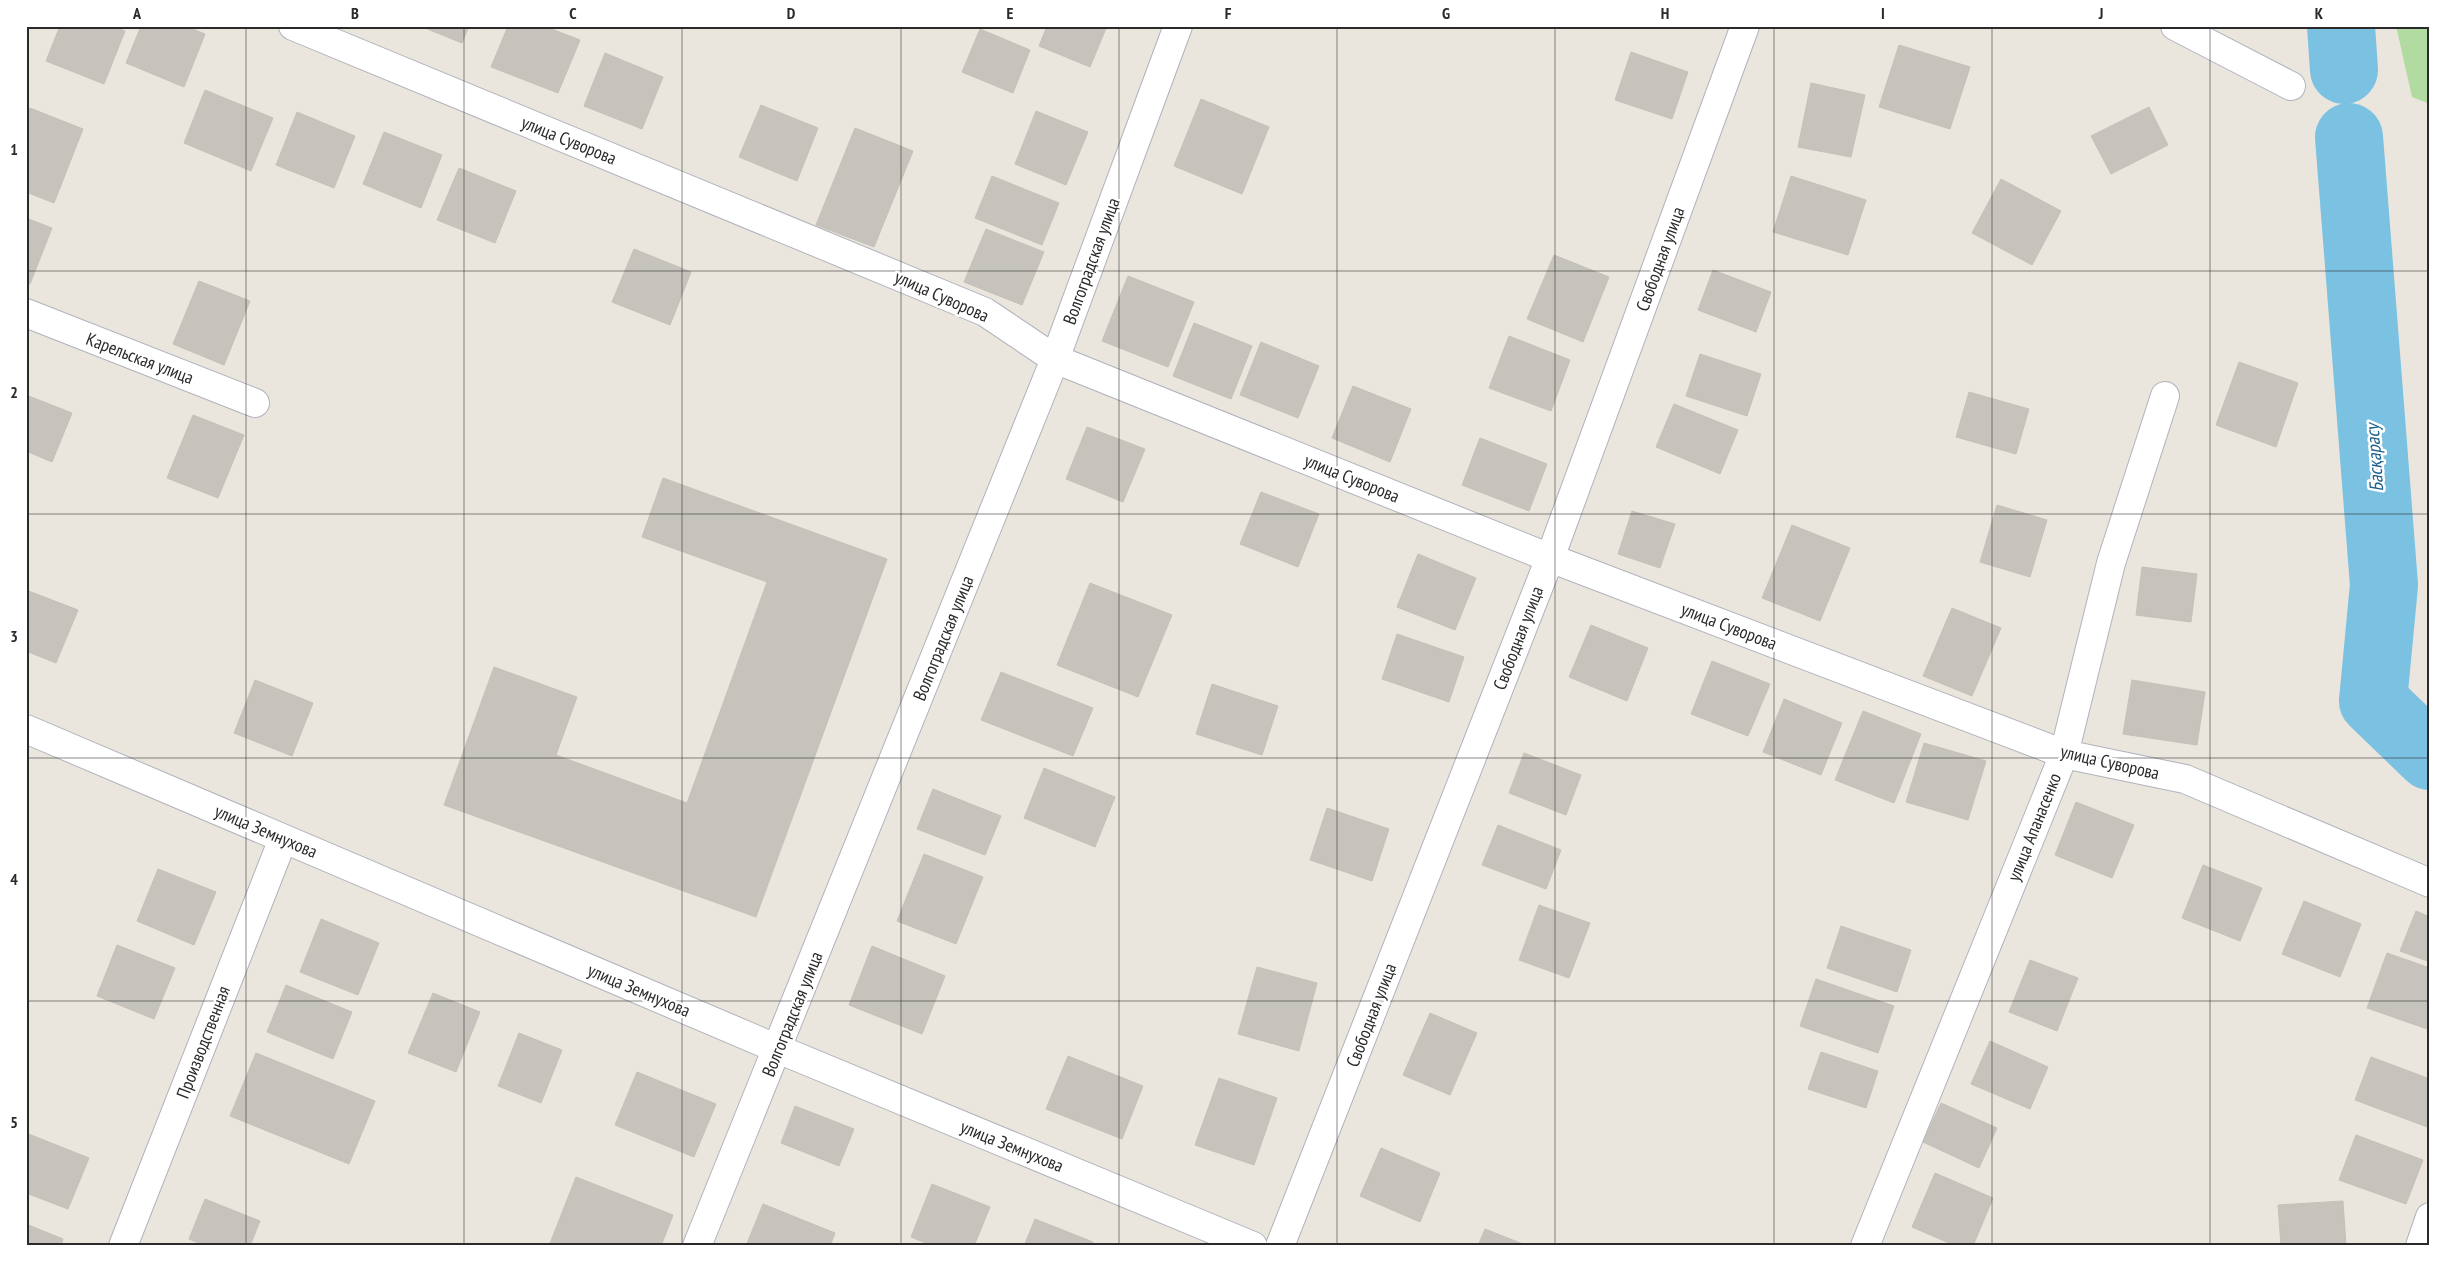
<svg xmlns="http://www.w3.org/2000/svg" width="2456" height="1272" viewBox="0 0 2456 1272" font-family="'PT Sans Narrow',sans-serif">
<rect width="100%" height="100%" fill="#eae5dd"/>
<path fill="#b1dba0" d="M2396 26H2430V104L2412 97Z"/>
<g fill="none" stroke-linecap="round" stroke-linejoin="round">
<g stroke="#7bc1e1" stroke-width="68">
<path d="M2341 26 2344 70"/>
<path d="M2349 137 2384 585 2373 701 2430 756"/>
</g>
</g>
<g fill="#c6c3bc" stroke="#c5c1b7">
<path d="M60 26H112L125 31 104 84 46 61Z"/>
<path d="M141 26H186L205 34 184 87 126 63Z"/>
<path d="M420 26H469L462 43Z"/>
<path d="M508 26H544L580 40 558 93 491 67Z"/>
<path d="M1047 26H1107L1090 67 1039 46Z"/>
<path d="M980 29 1030 50 1013 93 962 72Z"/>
<path d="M1899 45 1970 67 1950 129 1879 107Z"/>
<path d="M1631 52 1688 72 1672 119 1615 100Z"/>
<path d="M605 53 663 77 642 129 584 106Z"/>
<path d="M1811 83 1865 95 1851 157 1798 147Z"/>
<path d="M205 90 273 118 251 171 184 143Z"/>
<path d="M1201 99 1269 127 1242 194 1174 166Z"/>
<path d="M761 105 818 128 797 181 739 157Z"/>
<path d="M2149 107 2168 145 2111 174 2091 136Z"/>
<path d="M30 108 83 129 54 203 26 192V117Z"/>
<path d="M1036 111 1088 132 1066 185 1015 164Z"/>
<path d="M297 112 355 136 334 188 276 165Z"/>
<path d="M855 128 913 151 874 247 816 225Z"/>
<path d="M384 132 442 155 421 208 363 184Z"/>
<path d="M459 168 516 191 495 243 437 220Z"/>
<path d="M992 176 1059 203 1042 245 975 218Z"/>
<path d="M1791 176 1866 200 1848 255 1773 232Z"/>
<path d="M2001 179 2061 211 2032 265 1972 233Z"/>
<path d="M26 218 52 228 30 284 26 282Z"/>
<path d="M986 229 1044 252 1022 305 964 282Z"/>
<path d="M634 249 691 272 670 325 612 302Z"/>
<path d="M1554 255 1609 277 1583 342 1527 319Z"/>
<path d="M1713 270 1771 292 1756 332 1698 310Z"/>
<path d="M1128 276 1194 302 1168 367 1102 341Z"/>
<path d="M199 281 250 301 224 365 173 344Z"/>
<path d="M1194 323 1252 346 1231 399 1173 376Z"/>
<path d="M1509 336 1570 360 1551 411 1489 388Z"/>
<path d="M1261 342 1319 366 1298 418 1240 395Z"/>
<path d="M1700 354 1761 374 1747 416 1686 396Z"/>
<path d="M2239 362 2298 383 2276 447 2216 425Z"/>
<path d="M1353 386 1411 409 1390 462 1332 438Z"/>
<path d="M1969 392 2029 409 2016 454 1956 437Z"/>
<path d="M26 395 72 413 52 462 26 451Z"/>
<path d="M1674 404 1738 430 1720 474 1656 447Z"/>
<path d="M193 415 244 435 218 498 167 478Z"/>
<path d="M1087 427 1145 449 1123 502 1066 479Z"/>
<path d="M1480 438 1547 464 1529 511 1462 485Z"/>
<path d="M663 478 887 559 756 917 444 805 494 667 577 697 556 755 687 803 767 582 642 537Z"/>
<path d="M1261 492 1319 514 1298 567 1240 544Z"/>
<path d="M1997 505 2047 520 2030 577 1980 562Z"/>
<path d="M1632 511 1675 524 1660 568 1618 554Z"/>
<path d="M1792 525 1850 548 1820 621 1762 598Z"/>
<path d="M1418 554 1476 578 1455 630 1397 607Z"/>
<path d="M2142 567 2197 574 2191 622 2136 615Z"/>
<path d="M1090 583 1172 615 1138 697 1057 665Z"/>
<path d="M26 590 78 610 56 663 26 651Z"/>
<path d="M1952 608 2001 628 1972 696 1923 676Z"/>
<path d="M1591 625 1648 648 1627 701 1569 677Z"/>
<path d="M1397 634 1464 657 1449 702 1382 679Z"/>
<path d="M1712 661 1770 684 1748 736 1691 714Z"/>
<path d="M1001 672 1093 708 1073 756 981 720Z"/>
<path d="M255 680 313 703 292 756 234 733Z"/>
<path d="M2132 680 2205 692 2197 745 2123 734Z"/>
<path d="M1212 684 1278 706 1262 755 1196 734Z"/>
<path d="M1784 699 1842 723 1821 775 1763 752Z"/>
<path d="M1863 711 1921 734 1894 803 1835 780Z"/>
<path d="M1924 743 1986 761 1968 820 1906 802Z"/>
<path d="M1524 753 1581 775 1566 815 1509 793Z"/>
<path d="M1044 768 1115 797 1095 847 1024 818Z"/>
<path d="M933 789 1001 816 985 855 917 829Z"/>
<path d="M2076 802 2134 825 2112 878 2055 855Z"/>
<path d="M1327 808 1389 829 1372 881 1310 860Z"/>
<path d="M1498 825 1561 850 1546 889 1482 865Z"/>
<path d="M924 854 983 877 956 944 897 921Z"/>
<path d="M2203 865 2262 888 2240 941 2182 918Z"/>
<path d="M158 869 216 892 194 945 137 921Z"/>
<path d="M2304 901 2361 924 2340 977 2282 954Z"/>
<path d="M1539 905 1590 923 1569 978 1519 960Z"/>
<path d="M2416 911 2430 917V962L2400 951Z"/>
<path d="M321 919 379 943 358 995 300 972Z"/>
<path d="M1841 926 1911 950 1897 992 1827 968Z"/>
<path d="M117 945 175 968 154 1019 97 996Z"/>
<path d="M872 946 945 976 922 1034 849 1005Z"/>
<path d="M2387 953 2430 968V1030L2367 1008Z"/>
<path d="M2030 960 2078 978 2057 1031 2009 1012Z"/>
<path d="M1257 967 1317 983 1299 1051 1238 1034Z"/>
<path d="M1816 979 1894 1006 1878 1053 1800 1026Z"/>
<path d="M286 985 352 1012 333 1059 267 1032Z"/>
<path d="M433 993 480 1012 456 1072 408 1053Z"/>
<path d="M1430 1013 1477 1033 1450 1095 1403 1075Z"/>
<path d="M519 1033 562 1050 541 1103 498 1086Z"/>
<path d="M1990 1041 2048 1067 2030 1109 1971 1084Z"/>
<path d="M1821 1052 1878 1071 1866 1108 1808 1089Z"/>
<path d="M256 1053 375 1101 349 1164 230 1116Z"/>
<path d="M1068 1056 1143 1086 1122 1139 1046 1109Z"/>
<path d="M2371 1057 2430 1079V1128L2355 1100Z"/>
<path d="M637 1072 716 1104 694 1157 615 1125Z"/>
<path d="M1219 1078 1277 1098 1254 1165 1195 1145Z"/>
<path d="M1941 1103 1997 1128 1979 1168 1923 1142Z"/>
<path d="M795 1106 854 1129 839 1166 781 1143Z"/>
<path d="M26 1133 89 1158 68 1209 26 1193Z"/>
<path d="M2356 1135 2423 1160 2406 1204 2339 1180Z"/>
<path d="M1381 1148 1440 1173 1420 1222 1360 1196Z"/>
<path d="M1935 1173 1993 1198 1973 1246H1956L1912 1227Z"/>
<path d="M576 1177 673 1215 661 1246H549Z"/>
<path d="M932 1184 990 1207 974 1246H933L911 1237Z"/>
<path d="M205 1199 260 1221 250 1246H206L189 1239Z"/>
<path d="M2343 1201 2346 1246H2281L2278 1205Z"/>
<path d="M763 1204 835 1233 830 1246H746Z"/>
<path d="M1035 1219 1093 1242 1091 1246H1024Z"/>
<path d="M26 1224 63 1239 61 1246H26Z"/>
<path d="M1485 1229 1528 1246H1478Z"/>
</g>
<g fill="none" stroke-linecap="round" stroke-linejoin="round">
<defs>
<g id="minor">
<path d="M293 26 985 312 1055 359 1550 558 2064 754 2185 779 2430 883"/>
<path d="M2175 26 2291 86"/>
<path d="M26 313 255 403"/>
<path d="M123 1246 283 839"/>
<path d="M697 1246 1055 359 1178 26"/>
<path d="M1280 1246 1550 558 1745 26"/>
<path d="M1865 1246 2064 754 2111 563 2165 396"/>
<path d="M2420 1246 2430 1217"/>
</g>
<path id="tertiary" d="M26 729 778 1049 1253 1246"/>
</defs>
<use href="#minor" stroke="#b1b3bc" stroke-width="30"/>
<use href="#tertiary" stroke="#b1b3bc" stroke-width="30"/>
<use href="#minor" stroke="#fff" stroke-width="28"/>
<use href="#tertiary" stroke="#fff" stroke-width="28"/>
</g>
<path fill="none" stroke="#2a2a2a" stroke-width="1" stroke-opacity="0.55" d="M246 26V1246M464 26V1246M682 26V1246M901 26V1246M1119 26V1246M1337 26V1246M1555 26V1246M1774 26V1246M1992 26V1246M2210 26V1246M26 271H2430M26 514H2430M26 758H2430M26 1001H2430"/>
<g text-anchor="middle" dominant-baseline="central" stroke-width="5" stroke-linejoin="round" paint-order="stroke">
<g font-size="18" fill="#2a2a2a" stroke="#fff">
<text transform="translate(569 140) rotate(22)">улица Суворова</text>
<text transform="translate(1660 259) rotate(-70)">Свободная улица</text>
<text transform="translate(1091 261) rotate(-70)">Волгоградская улица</text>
<text transform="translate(942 296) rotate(24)">улица Суворова</text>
<text transform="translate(140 358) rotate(21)">Карельская улица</text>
<text transform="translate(1352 478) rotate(22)">улица Суворова</text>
<text transform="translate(1729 626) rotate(21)">улица Суворова</text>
<text transform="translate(943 638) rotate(-68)">Волгоградская улица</text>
<text transform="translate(1518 638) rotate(-69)">Свободная улица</text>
<text transform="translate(2110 762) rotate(13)">улица Суворова</text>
<text transform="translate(2034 827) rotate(-68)">улица Апанасенко</text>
<text transform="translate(266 831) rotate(23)">улица Земнухова</text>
<text transform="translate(639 990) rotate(23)">улица Земнухова</text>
<text transform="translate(792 1014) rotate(-68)">Волгоградская улица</text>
<text transform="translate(1371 1015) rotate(-69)">Свободная улица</text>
<text transform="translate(203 1042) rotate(-69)">Производственная</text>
<text transform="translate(1012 1146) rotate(22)">улица Земнухова</text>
</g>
<g font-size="19" font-style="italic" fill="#1c608c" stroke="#fff">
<text transform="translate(2374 458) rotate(-94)">Басқарасу</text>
</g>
</g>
<rect width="2456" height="1272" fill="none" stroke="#ffffff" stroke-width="55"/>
<rect x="28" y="28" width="2400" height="1216" fill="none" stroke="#2a2a2a" stroke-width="2"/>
<g font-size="16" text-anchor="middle" font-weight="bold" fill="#2a2a2a">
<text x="137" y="19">A</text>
<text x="355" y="19">B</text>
<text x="573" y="19">C</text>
<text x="791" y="19">D</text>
<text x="1010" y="19">E</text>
<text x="1228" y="19">F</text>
<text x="1446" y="19">G</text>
<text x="1665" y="19">H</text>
<text x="1883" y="19">I</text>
<text x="2101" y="19">J</text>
<text x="2319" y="19">K</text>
<text x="14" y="155">1</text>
<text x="14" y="398">2</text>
<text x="14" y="642">3</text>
<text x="14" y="885">4</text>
<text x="14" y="1128">5</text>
</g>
</svg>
